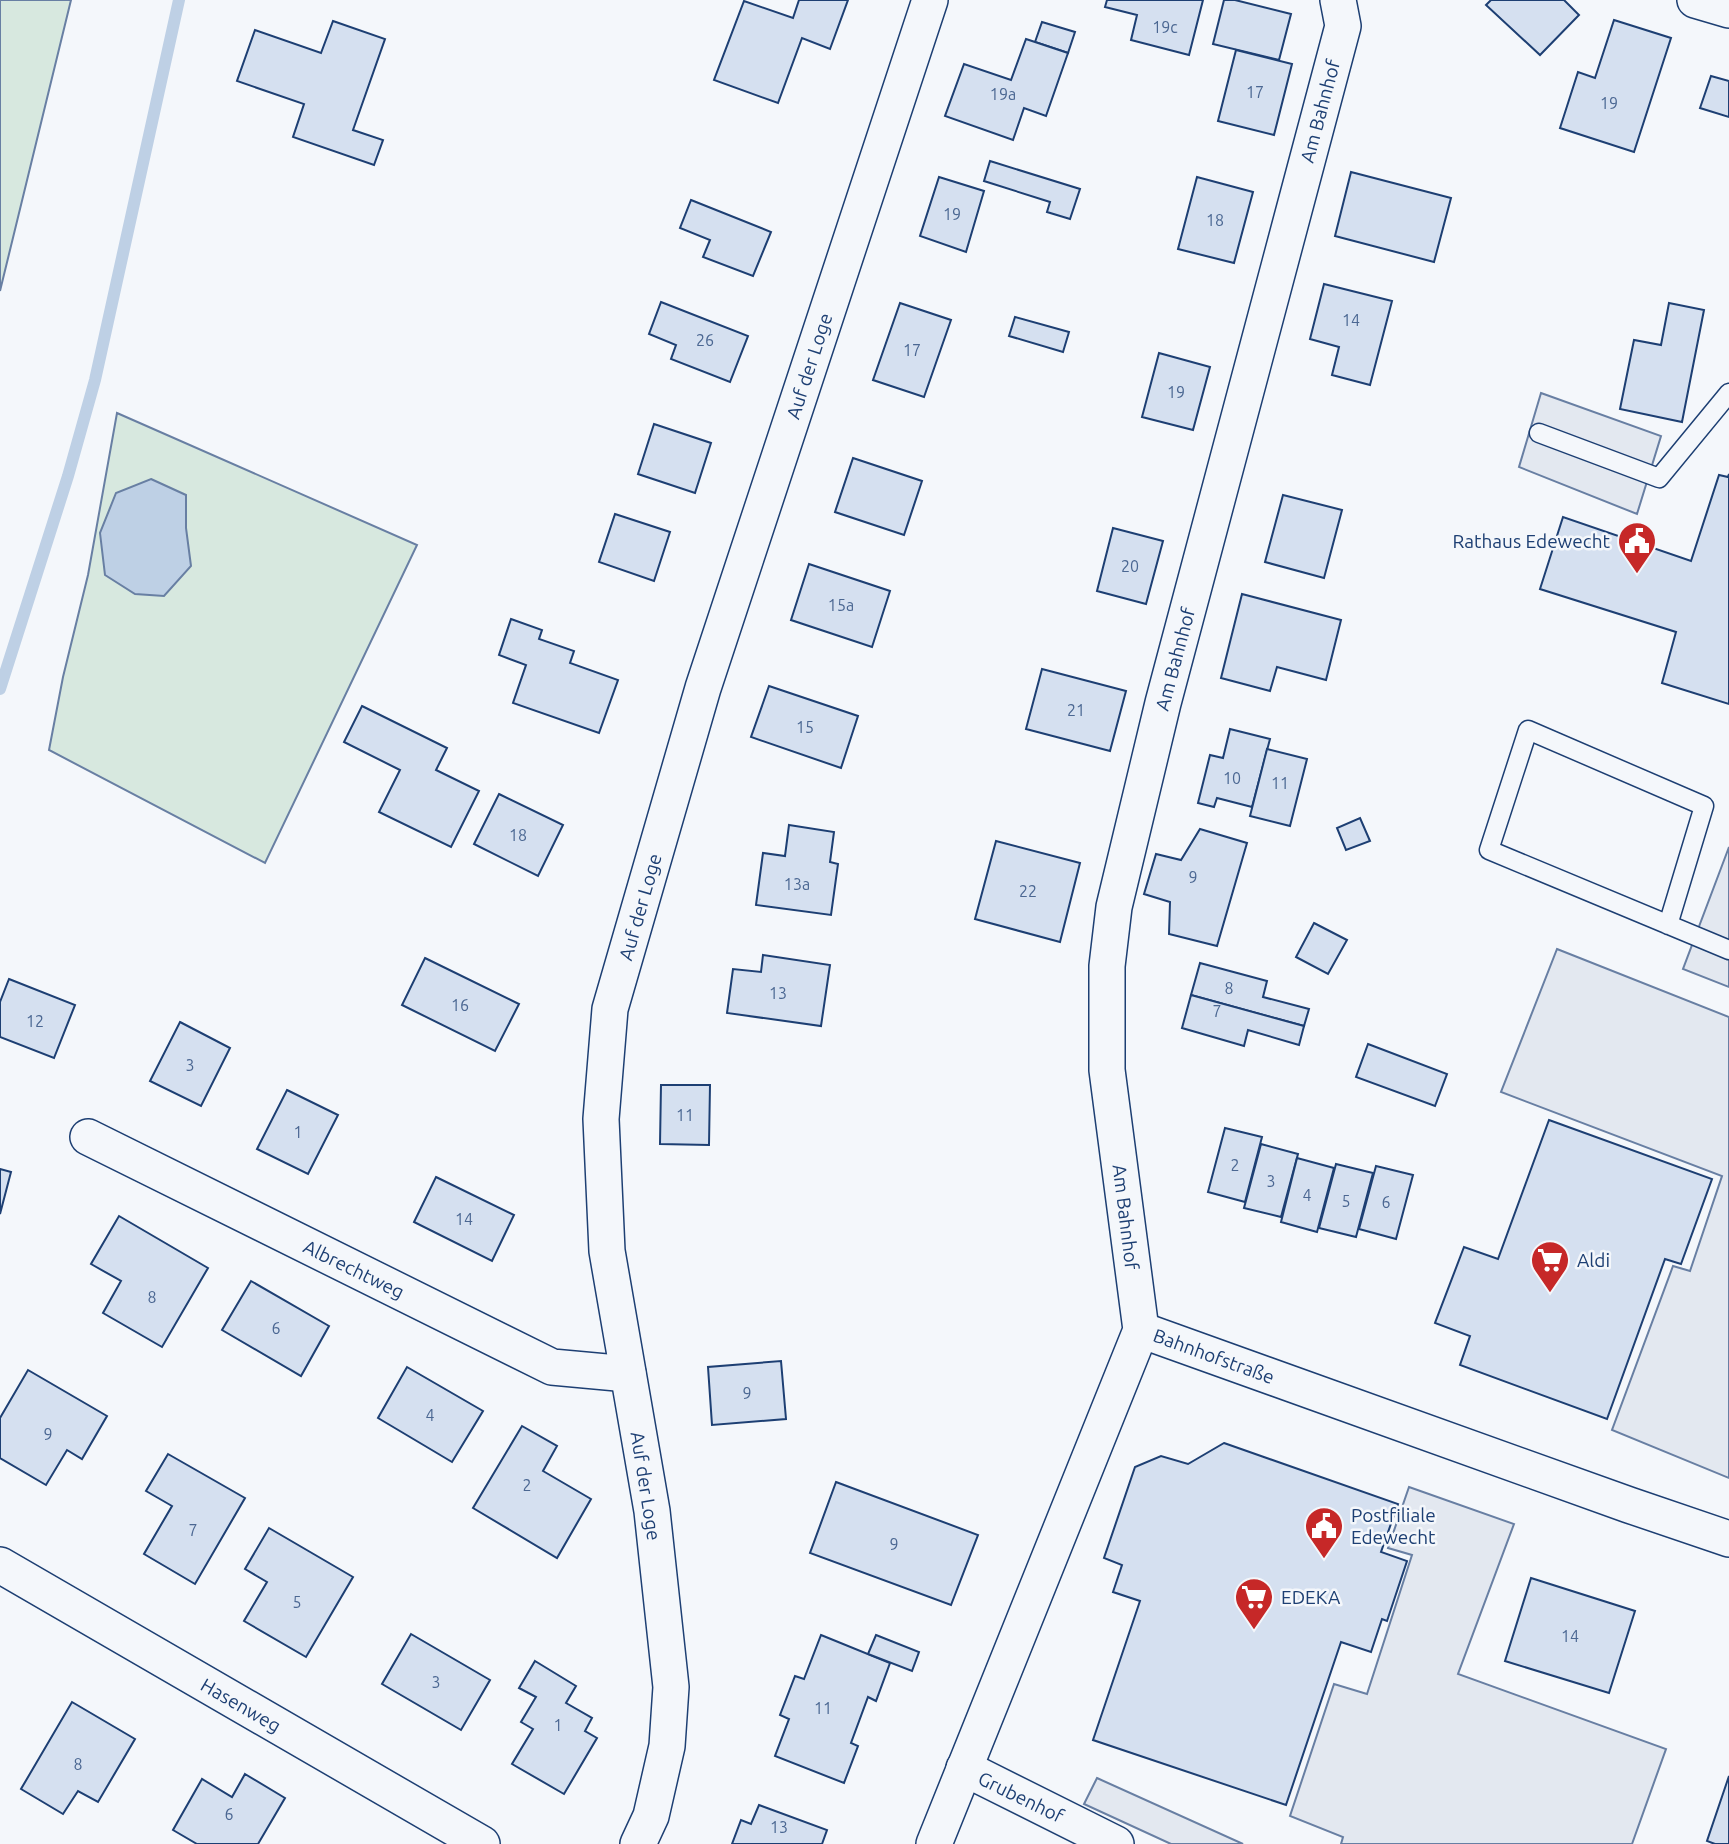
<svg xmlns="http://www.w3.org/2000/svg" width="1729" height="1844" viewBox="0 0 1729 1844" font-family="Ubuntu,sans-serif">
<rect width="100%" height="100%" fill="#f4f7fb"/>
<g fill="#d7e8df" stroke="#687fa3" stroke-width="2">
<path d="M0 0H71L0 291Z"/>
<path d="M117 413 417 545 265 863 49 750 63 677 88 575Z"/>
</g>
<g fill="#e3e8f0" stroke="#687fa3" stroke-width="2">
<path d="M1541 393 1661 436 1637 514 1519 467Z"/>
<path d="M1729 847V987L1683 969Z"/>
<path d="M1557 949 1729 1017V1478L1612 1430 1673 1266 1690 1271 1722 1176 1501 1092Z"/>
<path d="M1409 1487 1514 1524 1458 1674 1666 1749 1632 1844H1341L1343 1837 1290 1816 1334 1684 1367 1694 1412 1555 1388 1548Z"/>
<path d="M1097 1778 1243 1844H1171L1084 1804Z"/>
</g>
<path fill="#bed0e5" stroke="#687fa3" stroke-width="2" d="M151 479 186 495V528L191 566 164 596 135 594 105 575 100 533 116 493Z"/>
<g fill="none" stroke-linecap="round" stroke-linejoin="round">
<path stroke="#bed0e5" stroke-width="12" d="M0 689 68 476 95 380 179 0"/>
</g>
<g fill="#d5e0f0" stroke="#1d3f73" stroke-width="2">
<path d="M799 0H848L830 49 802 38 778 103 714 80 744 1 793 18Z"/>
<path d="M1107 0H1203L1189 55 1131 40 1137 15 1105 7Z"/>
<path d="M1224 0H1235L1291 14 1279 60 1213 44Z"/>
<path d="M1491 0H1564L1579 15 1540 55 1486 5Z"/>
<path d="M1614 20 1671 38 1634 152 1560 128 1578 72 1595 78Z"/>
<path d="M333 21 385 39 353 130 383 140 374 165 293 137 304 104 237 81 255 30 321 53Z"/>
<path d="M1042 22 1075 32 1068 53 1035 42Z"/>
<path d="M1026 39 1068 53 1046 116 1024 108 1013 140 945 116 964 64 1011 80Z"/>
<path d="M1236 50 1292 64 1274 135 1218 121Z"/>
<path d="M1711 76 1729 81V117L1700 108Z"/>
<path d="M990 161 1080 189 1070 219 1047 212 1050 202 984 181Z"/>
<path d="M1351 172 1451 198 1434 262 1335 236Z"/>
<path d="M939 177 984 191 966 252 920 236Z"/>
<path d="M1197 177 1253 192 1234 263 1178 249Z"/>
<path d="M691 200 771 232 753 276 703 257 710 240 680 228Z"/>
<path d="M1324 284 1392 301 1370 385 1332 375 1339 347 1310 339Z"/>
<path d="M661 302 748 336 730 382 671 359 676 345 649 334Z"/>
<path d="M900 303 951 320 924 397 873 380Z"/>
<path d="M1669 303 1704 310 1682 422 1620 409 1634 340 1661 345Z"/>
<path d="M1015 317 1069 332 1063 352 1009 336Z"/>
<path d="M1159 353 1210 367 1193 430 1142 417Z"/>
<path d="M654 424 711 443 695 493 638 474Z"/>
<path d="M853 458 922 481 904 535 835 512Z"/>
<path d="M1729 474V704L1662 683 1676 632 1540 589 1563 517 1691 561 1719 475 1728 477Z"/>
<path d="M1283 495 1342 510 1324 578 1265 562Z"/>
<path d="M615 514 670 532 654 581 599 562Z"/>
<path d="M1113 528 1163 541 1146 604 1097 591Z"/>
<path d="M809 564 890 591 872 647 791 620Z"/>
<path d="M1242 594 1341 620 1326 680 1277 667 1270 691 1221 678Z"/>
<path d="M511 619 542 630 539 639 574 651 570 663 618 680 599 733 513 703 526 665 499 655Z"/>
<path d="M1042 669 1126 691 1110 751 1026 729Z"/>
<path d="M769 686 858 716 841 768 751 737Z"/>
<path d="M362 706 447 748 436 770 479 791 451 847 379 812 400 770 344 742Z"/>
<path d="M1230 729 1270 739 1252 807 1217 798 1214 807 1198 803 1210 755 1223 758Z"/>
<path d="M1267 749 1307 759 1290 826 1250 816Z"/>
<path d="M499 794 563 825 538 876 474 844Z"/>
<path d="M1360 818 1370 841 1346 850 1337 828Z"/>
<path d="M789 825 834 832 830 862 838 864 831 915 756 905 763 853 785 856Z"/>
<path d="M1200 829 1247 843 1217 946 1169 934 1170 902 1144 894 1156 854 1181 860Z"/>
<path d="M996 841 1080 863 1060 942 975 919Z"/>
<path d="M1314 923 1347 940 1328 974 1296 957Z"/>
<path d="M763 955 830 965 821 1026 727 1013 733 969 761 972Z"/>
<path d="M425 958 519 1004 495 1051 402 1005Z"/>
<path d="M1200 963 1267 981 1263 997 1309 1009 1304 1026 1191 995Z"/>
<path d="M9 979 75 1005 54 1058 0 1037V1002Z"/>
<path d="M1191 995 1304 1026 1299 1045 1248 1030 1244 1046 1182 1028Z"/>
<path d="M180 1022 230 1048 201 1106 150 1081Z"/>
<path d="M1368 1044 1447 1074 1435 1106 1356 1077Z"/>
<path d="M661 1085H710L709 1145 660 1144Z"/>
<path d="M287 1090 338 1115 308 1174 257 1149Z"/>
<path d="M1549 1120 1712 1179 1681 1264 1665 1259 1607 1419 1460 1365 1470 1336 1435 1323 1464 1247 1498 1259Z"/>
<path d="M1225 1128 1262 1137 1245 1202 1208 1192Z"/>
<path d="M1261 1144 1298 1154 1281 1217 1244 1208Z"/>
<path d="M1297 1158 1334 1168 1317 1232 1281 1222Z"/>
<path d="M1336 1164 1373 1173 1356 1237 1319 1228Z"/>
<path d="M1376 1166 1413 1175 1396 1239 1359 1229Z"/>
<path d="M0 1169 11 1172 0 1214Z"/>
<path d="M436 1177 514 1215 492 1261 414 1222Z"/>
<path d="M119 1216 208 1268 162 1347 103 1313 121 1281 91 1264Z"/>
<path d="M251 1281 329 1326 301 1376 222 1330Z"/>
<path d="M781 1361 786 1419 712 1425 708 1367Z"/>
<path d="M407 1367 483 1411 452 1462 378 1418Z"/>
<path d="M28 1370 107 1416 82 1459 67 1450 46 1485 0 1458V1418Z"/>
<path d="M522 1426 557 1446 543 1471 591 1499 557 1558 473 1508Z"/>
<path d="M1224 1443 1398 1504 1381 1552 1407 1561 1387 1621 1382 1619 1371 1652 1341 1642 1286 1805 1093 1740 1140 1601 1113 1592 1122 1565 1104 1558 1135 1467 1161 1456 1188 1464Z"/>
<path d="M168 1454 245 1498 195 1584 144 1554 172 1506 146 1491Z"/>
<path d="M836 1482 978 1535 951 1605 810 1553Z"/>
<path d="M269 1528 353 1577 306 1657 244 1621 267 1582 245 1569Z"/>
<path d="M1531 1578 1635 1611 1609 1693 1505 1661Z"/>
<path d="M411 1634 490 1680 461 1730 382 1684Z"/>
<path d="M821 1635 890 1663 876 1701 868 1697 851 1743 858 1746 844 1783 775 1756 789 1719 780 1715 795 1676 804 1679Z"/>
<path d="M876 1635 919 1652 912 1671 868 1654Z"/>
<path d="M535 1661 576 1686 566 1703 592 1718 585 1731 597 1738 564 1794 512 1764 533 1729 521 1722 536 1697 519 1688Z"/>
<path d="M72 1702 135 1739 98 1802 78 1791 63 1814 21 1789Z"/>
<path d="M245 1774 285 1798 258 1844H197L173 1830 202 1779 232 1797Z"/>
<path d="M1729 1776V1844H1715L1707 1841Z"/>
<path d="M759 1805 827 1830 822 1844H732L741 1820 751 1824Z"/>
</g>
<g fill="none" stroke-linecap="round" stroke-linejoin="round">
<defs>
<g id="service">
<path d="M1539 433 1659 478 1729 393"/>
<path d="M1668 925 1704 806 1528 730 1489 850 1729 950"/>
</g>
<g id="minor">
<path d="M1695 0 1729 10"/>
<path d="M88 1137 552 1367 628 1374"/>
<path d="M1141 1330 1629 1505 1729 1539"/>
<path d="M0 1565 482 1844"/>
<path d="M964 1768 1116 1844"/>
<path d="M638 1844 651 1816 667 1746 671 1687 652 1511 607 1251 601 1119 610 1009 703 688 930 0"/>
<path d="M934 1844 1141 1330 1107 1070V966L1114 907 1163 703 1343 26 1338 0"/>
</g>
</defs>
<use href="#service" stroke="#1d3f73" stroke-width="21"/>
<use href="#minor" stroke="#1d3f73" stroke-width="38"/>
<use href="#service" stroke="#f4f7fb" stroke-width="18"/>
<use href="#minor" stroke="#f4f7fb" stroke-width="35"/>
</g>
<defs>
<symbol id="civic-pin" viewBox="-11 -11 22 30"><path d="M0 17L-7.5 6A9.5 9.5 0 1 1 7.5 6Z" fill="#c62828" stroke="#f4f7fb"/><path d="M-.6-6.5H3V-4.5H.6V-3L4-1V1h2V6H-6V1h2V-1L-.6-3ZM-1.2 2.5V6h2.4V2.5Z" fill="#fff"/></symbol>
<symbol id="supermarket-pin" viewBox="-11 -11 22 30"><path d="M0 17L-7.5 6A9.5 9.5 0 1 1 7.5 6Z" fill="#c62828" stroke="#f4f7fb"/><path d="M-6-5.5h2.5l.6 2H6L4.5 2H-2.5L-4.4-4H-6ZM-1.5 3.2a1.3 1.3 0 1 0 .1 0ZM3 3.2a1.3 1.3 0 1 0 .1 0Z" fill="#fff"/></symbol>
</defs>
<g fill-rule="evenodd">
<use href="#civic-pin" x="1615" y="519" width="44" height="60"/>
<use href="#supermarket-pin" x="1528" y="1238" width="44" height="60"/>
<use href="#civic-pin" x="1302" y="1504" width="44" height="60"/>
<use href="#supermarket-pin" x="1232" y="1575" width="44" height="60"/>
</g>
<g text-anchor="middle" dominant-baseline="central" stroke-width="5" stroke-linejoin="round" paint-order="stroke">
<g font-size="16" fill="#4b6792">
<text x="1165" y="27">19c</text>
<text x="1255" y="92">17</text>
<text x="1003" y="94">19a</text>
<text x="1609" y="103">19</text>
<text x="952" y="214">19</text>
<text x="1215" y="220">18</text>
<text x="1351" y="320">14</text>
<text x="705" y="340">26</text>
<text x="912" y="350">17</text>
<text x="1176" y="392">19</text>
<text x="1130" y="566">20</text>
<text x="841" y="605">15a</text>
<text x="1076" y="710">21</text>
<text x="805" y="727">15</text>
<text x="1232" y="778">10</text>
<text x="1280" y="783">11</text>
<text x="518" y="835">18</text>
<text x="1193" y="877">9</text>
<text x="797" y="884">13a</text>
<text x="1028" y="891">22</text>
<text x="1229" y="988">8</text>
<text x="778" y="993">13</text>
<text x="460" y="1005">16</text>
<text x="1217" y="1011">7</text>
<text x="35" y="1021">12</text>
<text x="190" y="1065">3</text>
<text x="685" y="1115">11</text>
<text x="298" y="1132">1</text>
<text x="1235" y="1165">2</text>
<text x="1271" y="1181">3</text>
<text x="1307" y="1195">4</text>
<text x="1346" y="1201">5</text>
<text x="1386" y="1202">6</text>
<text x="464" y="1219">14</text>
<text x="152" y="1297">8</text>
<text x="276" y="1328">6</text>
<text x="747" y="1393">9</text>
<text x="430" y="1415">4</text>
<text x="48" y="1434">9</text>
<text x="527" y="1485">2</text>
<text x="193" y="1530">7</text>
<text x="894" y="1544">9</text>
<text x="297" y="1602">5</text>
<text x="1570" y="1636">14</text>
<text x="436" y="1682">3</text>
<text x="823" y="1708">11</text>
<text x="558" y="1725">1</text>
<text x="78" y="1764">8</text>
<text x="229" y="1814">6</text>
<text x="779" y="1827">13</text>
</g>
<g font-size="19" fill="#1d3f73" stroke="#f4f7fb">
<text transform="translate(1320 111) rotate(-75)">Am Bahnhof</text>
<text transform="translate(809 366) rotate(-72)">Auf der Loge</text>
<text transform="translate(1175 659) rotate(-75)">Am Bahnhof</text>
<text transform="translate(640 907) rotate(-74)">Auf der Loge</text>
<text transform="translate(1126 1217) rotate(83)">Am Bahnhof</text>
<text transform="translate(354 1269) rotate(26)">Albrechtweg</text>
<text transform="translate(1214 1356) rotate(20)">Bahnhofstraße</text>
<text transform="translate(646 1486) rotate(81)">Auf der Loge</text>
<text transform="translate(241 1705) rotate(30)">Hasenweg</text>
<text transform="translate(1021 1797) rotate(26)">Grubenhof</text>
</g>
<g font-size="19" fill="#1d3f73" stroke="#f4f7fb" text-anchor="start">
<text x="1610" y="541" text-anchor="end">Rathaus Edewecht</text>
<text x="1577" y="1260">Aldi</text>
<text x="1351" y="1515">Postfiliale<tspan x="1351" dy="22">Edewecht</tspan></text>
<text x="1281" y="1597">EDEKA</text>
</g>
</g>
</svg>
